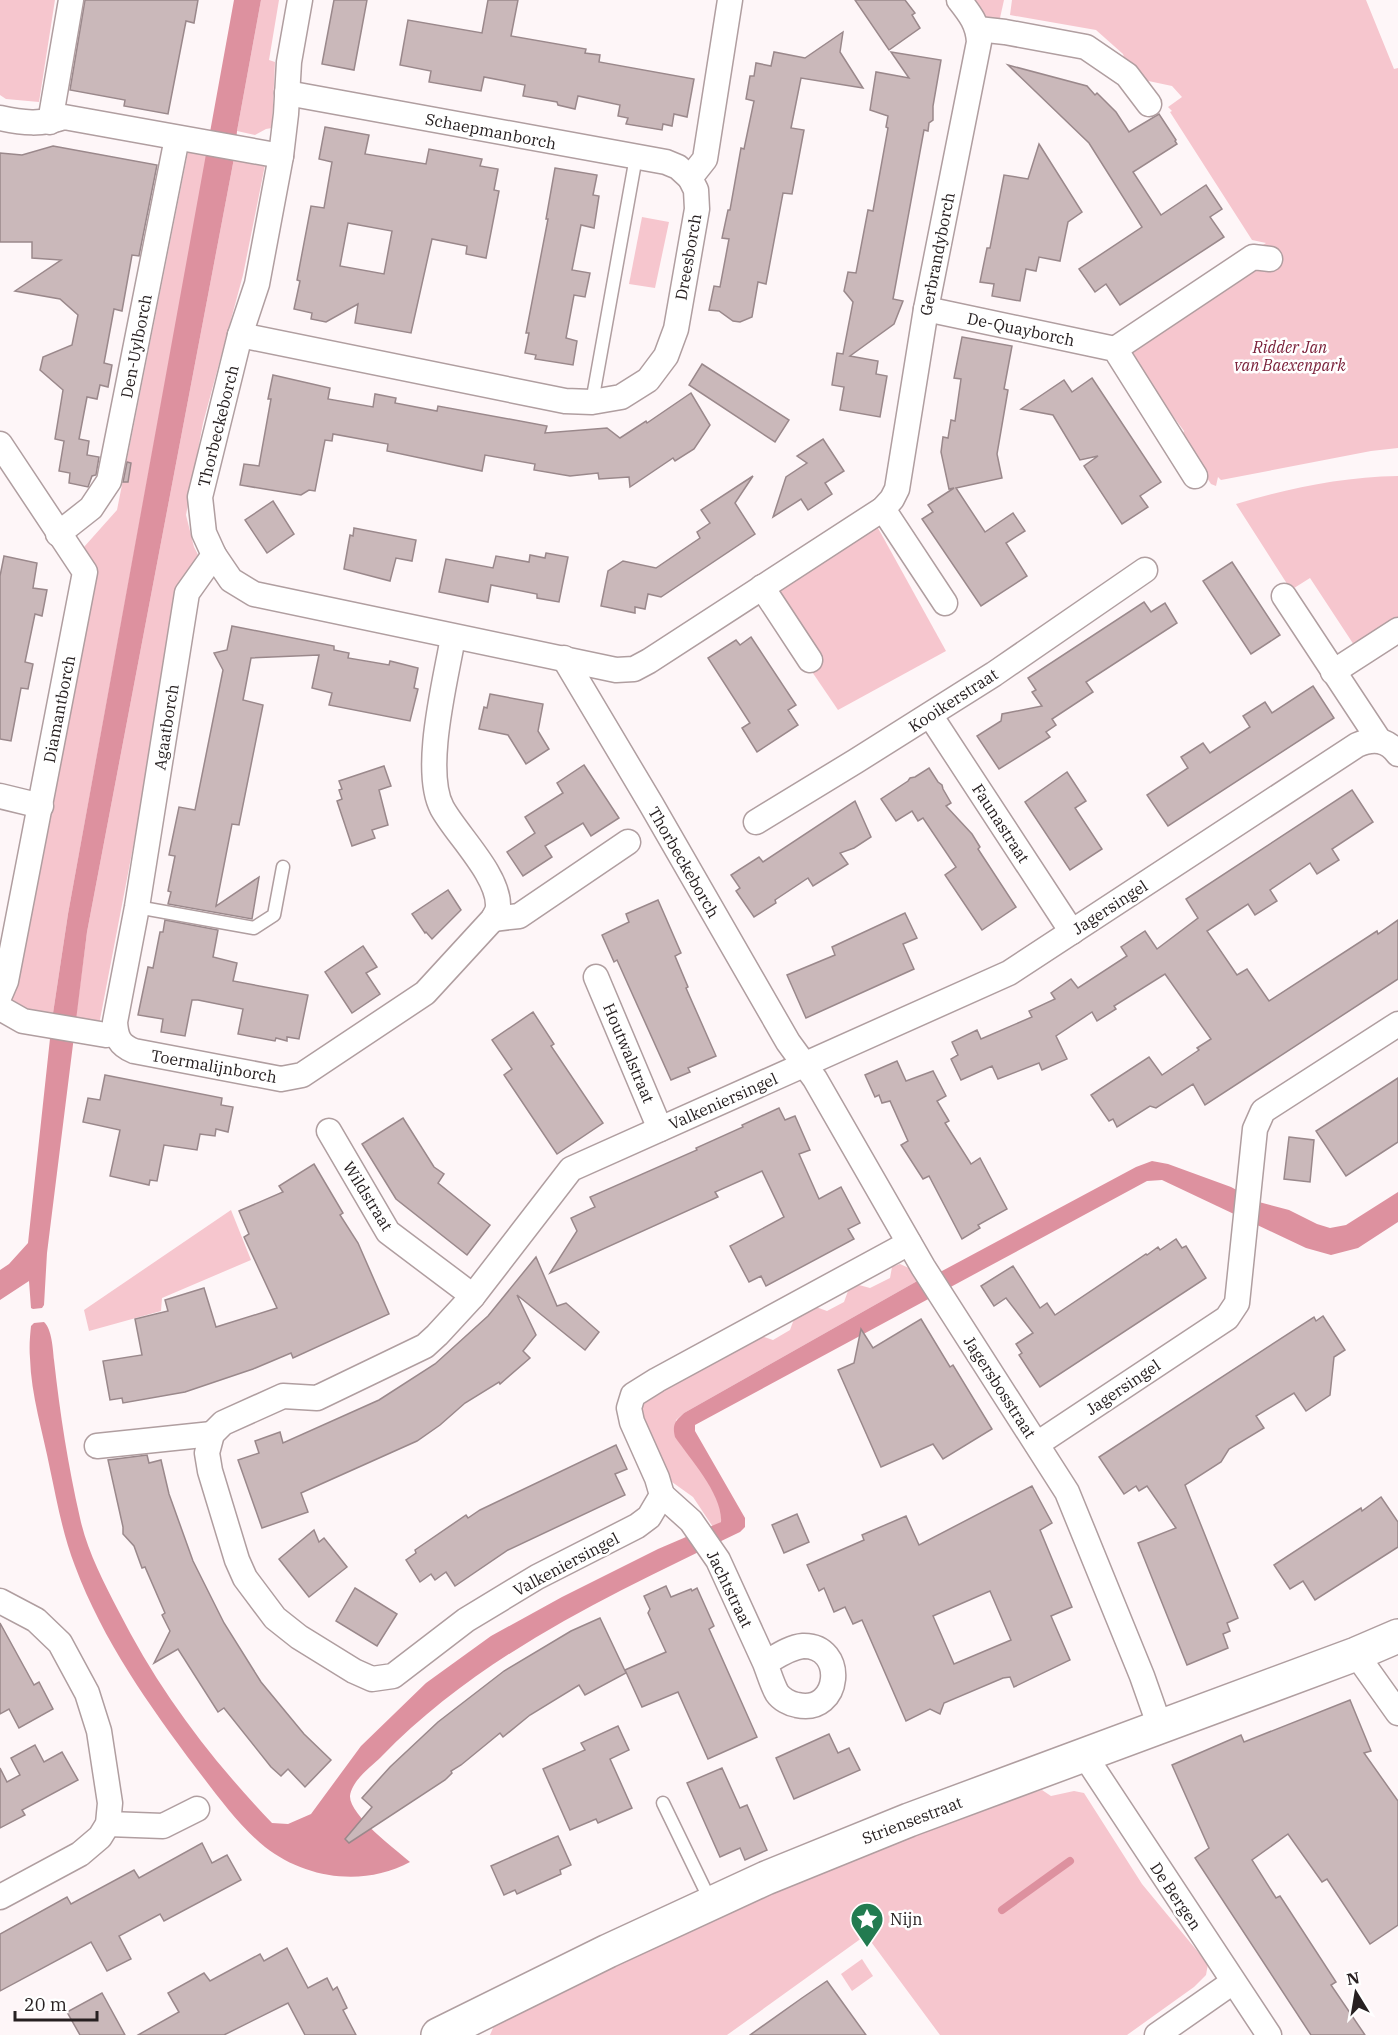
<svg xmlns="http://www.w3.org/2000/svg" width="1398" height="2035" viewBox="0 0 1398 2035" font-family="'IBM Plex Serif',serif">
<rect width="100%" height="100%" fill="#fef6f8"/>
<g fill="#f6c6ce">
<path d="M0 0H55L39 102 6 99 0 95Z"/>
<path d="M261 0H279L269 60 275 62 272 128 266 129 255 135 237 131Z"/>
<path d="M960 0H1004L1000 18 973 19Z"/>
<path d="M1012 0H1366L1394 69 1398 68V448L1371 451 1221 480 1218 477 1216 486 1211 484 1181 438 1184 431 1117 341 1266 243 1252 240 1170 112 1172 111 1168 107 1182 97 1172 86 1139 79 1127 67 1123 54 1096 30 1010 15Z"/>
<path d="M189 147 208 148 68 914 52 1020 10 1011 83 649 95 575 92 560 84 547 117 510Z"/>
<path d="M235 153 265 165 243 275 203 423 186 515 194 547 205 568 179 607 98 1030 75 1024 87 932Z"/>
<path d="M642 217 669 222 655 288 629 284Z"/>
<path d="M1398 476V624L1354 645 1310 578 1291 590 1236 504C1290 488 1341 477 1398 476Z"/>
<path d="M873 519 946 651 838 710 755 588Z"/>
<path d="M231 1210 251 1260 162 1298 161 1311 89 1331 84 1310Z"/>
<path d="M900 1264 911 1269 919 1280 684 1413 676 1420 716 1497 722 1513 721 1522 713 1527 693 1497 672 1482 642 1417C641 1405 645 1401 654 1393L761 1336 773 1340 790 1330 794 1319 816 1307 827 1311 844 1302 848 1291 859 1285 870 1288 890 1278 892 1267Z"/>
<path d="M1042 1790 1051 1796 1074 1791 1084 1793 1142 1884 1208 1964 1206 1975 1194 1987 1127 2035H940L866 1935 727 2035H490L496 2021 628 1955 933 1823Z"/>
<path d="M862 1959 873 1976 852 1991 841 1974Z"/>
</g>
<g fill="#dd919f">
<path d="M234 0H261L237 131 235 153 87 932 47 1253 44 1305 42 1308 33 1309 31 1308 29 1281 0 1300V1270L9 1264 28 1243 52 1020 68 914Z"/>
<path d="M1152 1161 1168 1164 1231 1187 1259 1202 1289 1210 1317 1224 1330 1228 1346 1225 1398 1192V1222L1358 1248 1331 1255 1306 1248 1162 1180 1147 1181 695 1425V1431L745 1518V1527L740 1532C612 1594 482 1653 381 1757 371 1767 352 1780 350 1796 349 1815 396 1850 410 1862 364 1887 306 1879 265 1847 238 1825 217 1795 196 1768 149 1705 103 1641 75 1566 63 1535 57 1502 50 1469 43 1433 31 1395 30 1358 29 1347 30 1336 31 1326L34 1323 44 1322C52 1329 53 1350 54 1360 60 1414 68 1465 80 1518 87 1550 103 1581 118 1610 159 1691 210 1758 272 1823L288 1824 311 1814 361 1746 426 1683 491 1636 562 1597 658 1549 721 1522C723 1495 690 1459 675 1437 672 1425 675 1421 684 1413L919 1280 942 1271 1136 1167Z"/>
</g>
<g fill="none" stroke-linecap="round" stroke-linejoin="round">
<path stroke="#dd919f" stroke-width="8" d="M1002 1910 1070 1861"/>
</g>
<g fill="#cab8ba" stroke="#9a888b" stroke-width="1.5" fill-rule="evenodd">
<path d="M85 0H198L194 23 186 21 168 114 124 106 125 100 70 90Z"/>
<path d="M334 0H367L354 70 322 64Z"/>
<path d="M488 0H518L511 36 586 49 585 53 600 55 599 62 694 79 687 117 674 114 672 126 663 124 662 130 626 124 628 118 618 116 620 105 578 96 575 109 558 105 557 102 523 96 525 85 484 77 481 91 429 82 431 71 400 65 408 20 482 33Z"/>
<path d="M855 0H905L915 13 912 15 920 28 889 50Z"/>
<path d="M843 32 840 52 863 88 801 78 791 128 804 130 792 194 783 193 766 284 758 282 752 317 740 322 733 321 719 311 709 310 714 286 720 287 729 239 722 238 728 210H730L741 148 744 149 754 101 746 99 750 76H754L756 63 771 66 774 52 805 58Z"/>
<path d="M891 52 941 60 933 106V120L929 123 928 131 924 130 893 299 903 301 894 324 850 356 878 361 876 374 887 376 880 417 840 410 844 387 832 385 837 353 843 354 853 302 844 291 848 272 856 273 868 210 873 211 888 128 886 127 888 116 870 110 876 72 909 78Z"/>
<path d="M1008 65 1087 86 1095 95 1097 93 1116 112 1129 132 1159 114 1176 140 1175 141 1177 144 1133 172 1161 215 1206 185 1222 209 1210 217 1224 237 1120 305 1106 284 1095 292 1079 269 1142 227 1089 143Z"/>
<path d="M325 127 369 135 365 154 426 164 429 149 482 159 480 166 498 169 494 190 499 191 486 258 466 254 467 246 432 239 411 333 355 323 358 304 326 322 311 319 312 313 294 309 300 281 297 280 311 206 324 208 332 162 319 159ZM348 223 392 231 384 274 340 266Z"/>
<path d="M1039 144 1082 212 1068 222 1060 261 1039 257 1036 271 1026 269 1020 301 992 296 994 284 980 282 987 248H990L1004 175 1028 179Z"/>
<path d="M53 146 157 165 139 256 132 255 122 311 114 309 104 363 112 365 108 387 100 385 97 399 87 397 79 439 89 441 87 455 99 457 96 475 92 476 88 487 69 483 70 473 59 471 64 441 55 439 63 390 40 370 43 357 72 345 78 315 60 299 15 291 61 260 32 258V242H0V153L22 155Z"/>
<path d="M555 168 597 175 593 195 599 196 594 228 581 225 572 270 590 273 585 297 574 295 566 338 577 341 573 365 535 359 536 355 525 353 529 333H526L548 219H546Z"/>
<path d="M962 337 1012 346 1004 389 1008 390 997 454 1002 478 956 488 985 532 1013 513 1025 531 1006 543 1027 576 981 606 922 519 933 512 928 505 954 488 949 489 941 452 943 437 948 438 951 420 955 421 961 379 954 378Z"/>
<path d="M702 364 789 420 775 442 689 385Z"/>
<path d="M273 375 330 388 328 399 373 407 375 394 396 398 395 403 437 411 438 406 547 426 545 433 607 428 620 438 646 421 647 423 691 393 710 425 694 449 675 461 673 458 630 487 629 477 599 479 598 473 570 476 534 470 535 464 485 455 482 471 387 451 388 444 333 434 332 441 325 440 315 491 309 490 301 495 240 485 244 464 259 466 271 399H268Z"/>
<path d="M1092 378 1161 482 1140 496 1148 507 1122 524 1084 466 1098 456 1080 460 1053 415 1021 409 1064 380 1072 392Z"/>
<path d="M823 439 844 471 825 483 832 494 808 510 801 499 773 517 786 477 807 463 797 456Z"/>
<path d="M127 462 131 463 128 482H123Z"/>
<path d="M753 476 735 503 755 534 661 597 648 594 645 609 635 607V613L601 606 608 571 623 561 656 568 700 538 697 532 710 523 701 510Z"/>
<path d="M273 501 294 534 267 553 245 520Z"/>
<path d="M354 528 416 540 412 561 396 558 390 581 344 569 350 535 353 536Z"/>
<path d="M546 553 568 557 559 602 537 598V594L491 585 488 602 439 592 446 559 493 568 496 556 529 562 530 555 545 558Z"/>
<path d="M4 556 37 563 33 588 47 590 42 616 35 614 25 662 33 664 28 689 21 688 11 741 0 739V576Z"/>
<path d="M1232 562 1280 635 1251 654 1203 581Z"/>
<path d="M1144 602 1151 612 1165 603 1177 623 1086 682 1093 692 1052 719 1056 725 1046 732 1050 737 999 769 977 736 1001 721 1002 714 1042 706 1032 692 1036 690 1028 678Z"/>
<path d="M232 626 334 646V650L349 653 348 658 389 665 390 661 418 668 414 688 418 689 410 721 329 705 332 693 312 688 319 655 251 658 243 700 263 705 239 825 232 824 216 906 259 877 252 919 168 904 171 892 168 891 175 856 169 855 179 807 195 810 223 670 214 653 227 650Z"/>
<path d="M751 637 796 705 788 710 798 725 757 752 742 728 750 723 708 658 736 640 740 645Z"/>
<path d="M1313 686 1334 718 1168 826 1147 795 1188 768 1181 757 1203 743 1210 753 1250 727 1243 716 1265 702 1272 713Z"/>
<path d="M490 694 543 704 538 731 549 749 526 764 508 735 479 729 484 707 487 708Z"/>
<path d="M584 765 619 818 591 836 583 823 545 846 552 857 523 876 507 852 535 833 525 817 563 793 557 783Z"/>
<path d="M384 766 391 786 379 790 388 825 372 830 375 838 352 846 337 801 342 799 339 790 342 789 339 781Z"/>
<path d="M929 768 938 782 942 785 943 789 951 803 946 806 972 834 980 847 978 849 1016 907 982 930 945 875 956 867 923 818 918 821 912 811 896 821 881 799 908 781 910 778 915 777Z"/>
<path d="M1067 772 1086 801 1075 808 1102 849 1070 870 1025 802Z"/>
<path d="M1352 790 1373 822 1332 849 1339 860 1317 874 1310 863 1270 890 1277 901 1255 915 1248 904 1207 931 1237 975 1247 969 1269 1001 1377 931 1378 934 1398 920V979L1205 1105 1193 1084 1156 1108 1150 1106 1117 1127 1113 1119 1109 1121 1091 1095 1149 1057 1162 1075 1199 1050 1197 1048 1211 1039 1165 974 1114 1006 1116 1009 1097 1021 1092 1012 1056 1036 1067 1059 1042 1070 1039 1063 998 1079 992 1066 961 1080 951 1059 958 1055 952 1042 977 1030 981 1039 1032 1017 1029 1011 1055 999 1051 993 1071 979 1078 988 1127 956 1121 947 1145 931 1157 949 1198 918 1186 899Z"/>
<path d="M855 801 871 837 854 848 840 853 848 864 813 886 808 878 775 900 776 903 754 917 736 891 740 888 731 875 759 857 763 862Z"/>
<path d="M448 890 461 910 432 939 426 932 425 933 412 914Z"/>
<path d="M658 900 681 953 675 956 688 987 686 988 716 1056 688 1068 690 1072 671 1080 617 960 614 962 602 935 629 922 626 914Z"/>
<path d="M905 913 917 938 903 944 914 969 806 1018 787 975 835 955 832 947Z"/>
<path d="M165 920 218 930 213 957 237 963 233 981 308 995 299 1039 287 1037V1041L276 1038 275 1041 238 1034 243 1009 198 1000H192L185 1036 161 1032 163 1019 138 1015 148 967 153 968 160 932H163Z"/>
<path d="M363 946 377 967 366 973 380 994 352 1013 325 972Z"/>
<path d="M533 1012 554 1044 551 1046 603 1123 557 1154 504 1075 512 1069 492 1040Z"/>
<path d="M897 1061 906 1081 933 1071 946 1096 937 1101 949 1121 945 1123 971 1164 980 1158 1007 1209 978 1225 980 1228 962 1239 929 1176 923 1179 901 1145 908 1141 890 1101 882 1103 879 1095 875 1097 865 1075Z"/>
<path d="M105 1075 222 1098 221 1105 233 1107 228 1132 216 1129 215 1136 200 1134 197 1150 164 1145 157 1181 150 1180 149 1185 110 1176 120 1130 83 1122 88 1098 100 1100Z"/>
<path d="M1398 1078V1142L1346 1176 1316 1131Z"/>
<path d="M779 1108 785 1120 795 1116 810 1150 799 1154 819 1199 841 1187 860 1223 848 1229 854 1239 766 1286 761 1276 749 1282 730 1246 784 1217 762 1171 715 1192 718 1197 550 1273 577 1231 571 1218 595 1207 590 1197 697 1150 696 1148 743 1127 742 1125Z"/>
<path d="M403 1118 434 1167 444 1174 438 1183 490 1225 467 1255 396 1199 362 1144Z"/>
<path d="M1289 1137 1314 1140 1310 1182 1284 1179Z"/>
<path d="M314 1164 343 1213 340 1215 358 1243 389 1314 293 1358 291 1353 253 1369 185 1392 123 1403 122 1398 110 1400 103 1361 142 1355 135 1319 168 1311 165 1300 204 1288 216 1327 277 1308 244 1237 249 1234 239 1211 283 1192 279 1186Z"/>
<path d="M1176 1239 1182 1248 1186 1246 1206 1278 1040 1387 1019 1355 1022 1353 1016 1344 1033 1333 1006 1298 994 1306 981 1286 1013 1266 1040 1308 1047 1303 1055 1315 1146 1254 1147 1255 1158 1247 1160 1250Z"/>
<path d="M536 1257 557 1306 566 1303 599 1332 585 1350 517 1295 536 1335 523 1351 530 1358 500 1384 499 1382 465 1403 440 1425 417 1441 301 1493 308 1512 262 1528 238 1460 259 1453 255 1441 280 1432 283 1443 379 1400 435 1364 488 1316Z"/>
<path d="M1323 1316 1345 1350 1334 1357 1330 1395 1306 1411 1294 1393 1256 1416 1264 1428 1229 1449 1221 1462 1185 1485 1238 1618 1227 1623 1230 1631 1223 1634 1228 1648 1187 1665 1138 1543 1176 1528 1147 1486 1139 1491 1136 1486 1124 1494 1099 1457 1314 1317 1316 1321Z"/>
<path d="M921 1319 950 1367 953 1365 992 1429 943 1459 933 1444 881 1467 838 1370 854 1363 861 1329 873 1348Z"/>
<path d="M616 1445 627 1469 615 1474 625 1495 508 1550 455 1586 446 1572 435 1580 431 1574 420 1582 406 1560 416 1553 415 1550 466 1515 468 1518 480 1510Z"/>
<path d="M147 1455 149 1463 161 1460 169 1494 193 1561 224 1623 261 1682 304 1734 331 1760 305 1787 288 1769 281 1776 271 1767 224 1708 218 1712 178 1649 154 1663 170 1631 162 1615 165 1613 145 1567 142 1568 134 1546 123 1534V1527L108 1460Z"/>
<path d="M1032 1486 1052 1523 1040 1530 1072 1607 1051 1616 1070 1660 1014 1687 1010 1677 1003 1678 944 1703 940 1714 930 1709 906 1721 862 1620 853 1624 845 1607 834 1612 824 1588 819 1591 807 1565 864 1540 862 1535 906 1516 919 1545ZM990 1591 1011 1640 954 1664 933 1616Z"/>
<path d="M1381 1497 1398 1522V1547L1315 1600 1303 1581 1290 1589 1274 1565 1361 1508 1362 1511Z"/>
<path d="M797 1514 809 1542 784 1553 772 1525Z"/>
<path d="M314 1530 319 1542 324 1538 347 1567 309 1597 279 1559Z"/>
<path d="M666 1586 671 1597 691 1589 692 1591 697 1588 714 1626 709 1629 757 1737 708 1759 678 1692 642 1707 625 1670 666 1652 648 1613 650 1609 644 1596Z"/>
<path d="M355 1588 397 1614 377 1646 336 1621Z"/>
<path d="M600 1618 626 1673 585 1695 579 1685 530 1715 503 1737 500 1733 461 1765 451 1771 452 1773 445 1780 349 1843 345 1839 372 1807 362 1798 390 1767 438 1722 504 1671 571 1631Z"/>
<path d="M0 1623 34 1685 39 1682 53 1709 19 1728 9 1709 0 1714Z"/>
<path d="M1350 1700 1371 1751 1364 1753 1398 1801V1925L1370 1944 1327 1879 1322 1882 1288 1834 1252 1860 1276 1898 1280 1896 1336 1982 1331 1985 1365 2035H1311L1195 1858 1209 1848 1172 1765 1241 1735 1244 1742Z"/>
<path d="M618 1726 629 1750 610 1759 632 1808 598 1823 596 1819 570 1830 543 1769 585 1750 581 1743Z"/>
<path d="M829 1734 838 1753 849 1748 860 1770 794 1799 776 1758Z"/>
<path d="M35 1745 44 1762 62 1752 78 1780 22 1810 25 1815 0 1828V1768L7 1782 20 1775 11 1758Z"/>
<path d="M722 1768 740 1808 747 1805 767 1850 745 1860 740 1848 720 1857 687 1783Z"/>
<path d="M558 1836 571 1865 560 1870 561 1874 517 1894 515 1890 504 1895 491 1866Z"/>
<path d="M202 1843 212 1863 227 1855 241 1880 164 1921 160 1914 119 1936 131 1959 107 1971 91 1942 0 1991V1934L67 1897 71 1904 134 1870 139 1878Z"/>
<path d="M287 1948 308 1988 327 1978 333 1990 337 1987 347 2008 343 2010 356 2035H305L288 2003 224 2035H138L179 2012 168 1993 204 1973 210 1981 260 1954 264 1961Z"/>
<path d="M827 1981 866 2035H750L802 1998Z"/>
<path d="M102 1993 125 2035H80L67 2012Z"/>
</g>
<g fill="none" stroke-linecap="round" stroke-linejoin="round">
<defs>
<g id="lane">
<path d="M592 402 636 157"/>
<path d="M137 907 254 928 274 915 283 867"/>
<path d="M663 1803 711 1902"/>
</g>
<g id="street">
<path d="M300 0 289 62 286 114 281 156 257 284 240 335 200 497 204 533 214 555 231 580 254 594 616 670 634 669 649 661 883 509 892 499 897 489 926 309 979 42C978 24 970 14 959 0"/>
<path d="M978 29 1005 32 1086 47 1127 75 1149 104"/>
<path d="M287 93 666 162 678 167 690 178"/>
<path d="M0 118C22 123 42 125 64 117L281 156"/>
<path d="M50 122 71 0"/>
<path d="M926 309 1115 349 1195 476"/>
<path d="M240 335 565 401 592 402 621 397 648 380 666 356 676 329 697 209 696 190 690 178 705 159 730 0"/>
<path d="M1115 349 1253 257 1270 259"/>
<path d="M0 444 85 572 6 981 0 995"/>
<path d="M883 509 945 603"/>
<path d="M58 534 91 508 109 481 177 138"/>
<path d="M214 555 187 593 137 907 115 1022C116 1037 119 1045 134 1051L281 1079 302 1075 425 993 493 919C495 915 498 911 498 906 499 875 456 834 442 808 422 770 446 679 453 637"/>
<path d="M762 587 810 660"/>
<path d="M1284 596 1379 740"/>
<path d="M564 658 651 804 788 1042 815 1079 923 1267 1067 1492 1142 1676 1160 1727"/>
<path d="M1333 672 1398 630"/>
<path d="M930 715 1072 932"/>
<path d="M0 796 41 806"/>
<path d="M756 822 856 761 994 674 1145 570"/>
<path d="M493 919 519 916 628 842"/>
<path d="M596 977 660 1129"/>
<path d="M0 1008 23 1021 106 1035 115 1032"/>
<path d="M329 1131 388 1232 473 1296"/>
<path d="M909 1243 657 1380 633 1395 629 1408 632 1422 657 1478 662 1495 649 1517 637 1526 537 1577 466 1620 393 1676 372 1679 354 1671 299 1637 275 1618 245 1578 237 1560 210 1471 207 1453 212 1434 223 1423 283 1396 317 1398 425 1346 437 1335 473 1296 571 1169 1009 973 1357 745C1373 738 1387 739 1398 754"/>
<path d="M1037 1444 1227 1318 1237 1303 1255 1129 1263 1111 1398 1024"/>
<path d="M97 1446 212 1434"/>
<path d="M662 1495 691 1521 718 1560 765 1663C776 1657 790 1647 803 1646 847 1645 841 1715 797 1705 790 1704 781 1699 777 1693 772 1684 769 1673 765 1663"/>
<path d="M0 1601 36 1620 60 1643 87 1693 99 1731 110 1803 108 1824 100 1837 80 1854 0 1897"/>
<path d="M1356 1654 1398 1713"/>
<path d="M1085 1756 1269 2035"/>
<path d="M108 1824 163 1826 197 1809"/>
<path d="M1157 2035 1233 1982"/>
</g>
<path id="secondary" d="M438 2035 608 1951 766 1878 909 1820 1356 1654 1398 1636"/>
</defs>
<use href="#lane" stroke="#b09ea0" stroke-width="15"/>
<use href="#street" stroke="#b09ea0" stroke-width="27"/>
<use href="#secondary" stroke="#b09ea0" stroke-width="36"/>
<use href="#lane" stroke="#fff" stroke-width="12"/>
<use href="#street" stroke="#fff" stroke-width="24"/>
<use href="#secondary" stroke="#fff" stroke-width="33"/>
</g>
<defs>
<symbol id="sight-pin" viewBox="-11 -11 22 30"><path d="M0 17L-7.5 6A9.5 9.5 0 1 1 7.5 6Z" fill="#227b50" stroke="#fff"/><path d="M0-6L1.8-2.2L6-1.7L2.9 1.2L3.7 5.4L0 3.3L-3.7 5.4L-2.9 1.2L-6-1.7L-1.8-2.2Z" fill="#fff"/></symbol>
</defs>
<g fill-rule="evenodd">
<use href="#sight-pin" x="848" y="1900" width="38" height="52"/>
</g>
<g text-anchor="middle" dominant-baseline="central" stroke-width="5" stroke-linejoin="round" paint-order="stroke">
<g font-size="16" fill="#272021" stroke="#fff">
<text transform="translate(491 131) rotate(11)">Schaepmanborch</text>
<text transform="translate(937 254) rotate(-79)">Gerbrandyborch</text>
<text transform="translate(688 257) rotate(-80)">Dreesborch</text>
<text transform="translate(1021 329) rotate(12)">De-Quayborch</text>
<text transform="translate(136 346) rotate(-79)">Den-Uylborch</text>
<text transform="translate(218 426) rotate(-76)">Thorbeckeborch</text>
<text transform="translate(953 700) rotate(-33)">Kooikerstraat</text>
<text transform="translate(59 709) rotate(-79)">Diamantborch</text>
<text transform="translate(166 727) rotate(-81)">Agaatborch</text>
<text transform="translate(1001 823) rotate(57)">Faunastraat</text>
<text transform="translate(684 862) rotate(60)">Thorbeckeborch</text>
<text transform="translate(1110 907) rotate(-33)">Jagersingel</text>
<text transform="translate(629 1053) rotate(67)">Houtwalstraat</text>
<text transform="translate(214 1066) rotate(10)">Toermalijnborch</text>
<text transform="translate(723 1101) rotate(-24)">Valkeniersingel</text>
<text transform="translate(368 1196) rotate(58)">Wildstraat</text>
<text transform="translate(1000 1387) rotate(57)">Jagersbosstraat</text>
<text transform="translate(1123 1387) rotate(-34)">Jagersingel</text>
<text transform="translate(566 1564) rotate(-28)">Valkeniersingel</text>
<text transform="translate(730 1589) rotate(64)">Jachtstraat</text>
<text transform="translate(912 1820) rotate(-21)">Striensestraat</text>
<text transform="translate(1176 1896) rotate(56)">De Bergen</text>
</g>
<g font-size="16" font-style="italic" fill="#7a203a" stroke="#fff">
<text x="1290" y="347">Ridder Jan<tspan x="1290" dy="18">van Baexenpark</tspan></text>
</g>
<g font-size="16" fill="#272021" stroke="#fff" text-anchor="start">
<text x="890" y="1919">Nijn</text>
</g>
</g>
<g transform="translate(1356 1993) rotate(349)" stroke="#ffffff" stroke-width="4.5" paint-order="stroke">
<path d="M0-4.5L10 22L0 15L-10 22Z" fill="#272021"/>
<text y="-9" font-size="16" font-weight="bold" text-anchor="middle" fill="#272021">N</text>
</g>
<path d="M15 2011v9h82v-9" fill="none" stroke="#272021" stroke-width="3"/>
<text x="24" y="2011" font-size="18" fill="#272021" stroke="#ffffff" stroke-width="4.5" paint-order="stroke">20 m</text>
</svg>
